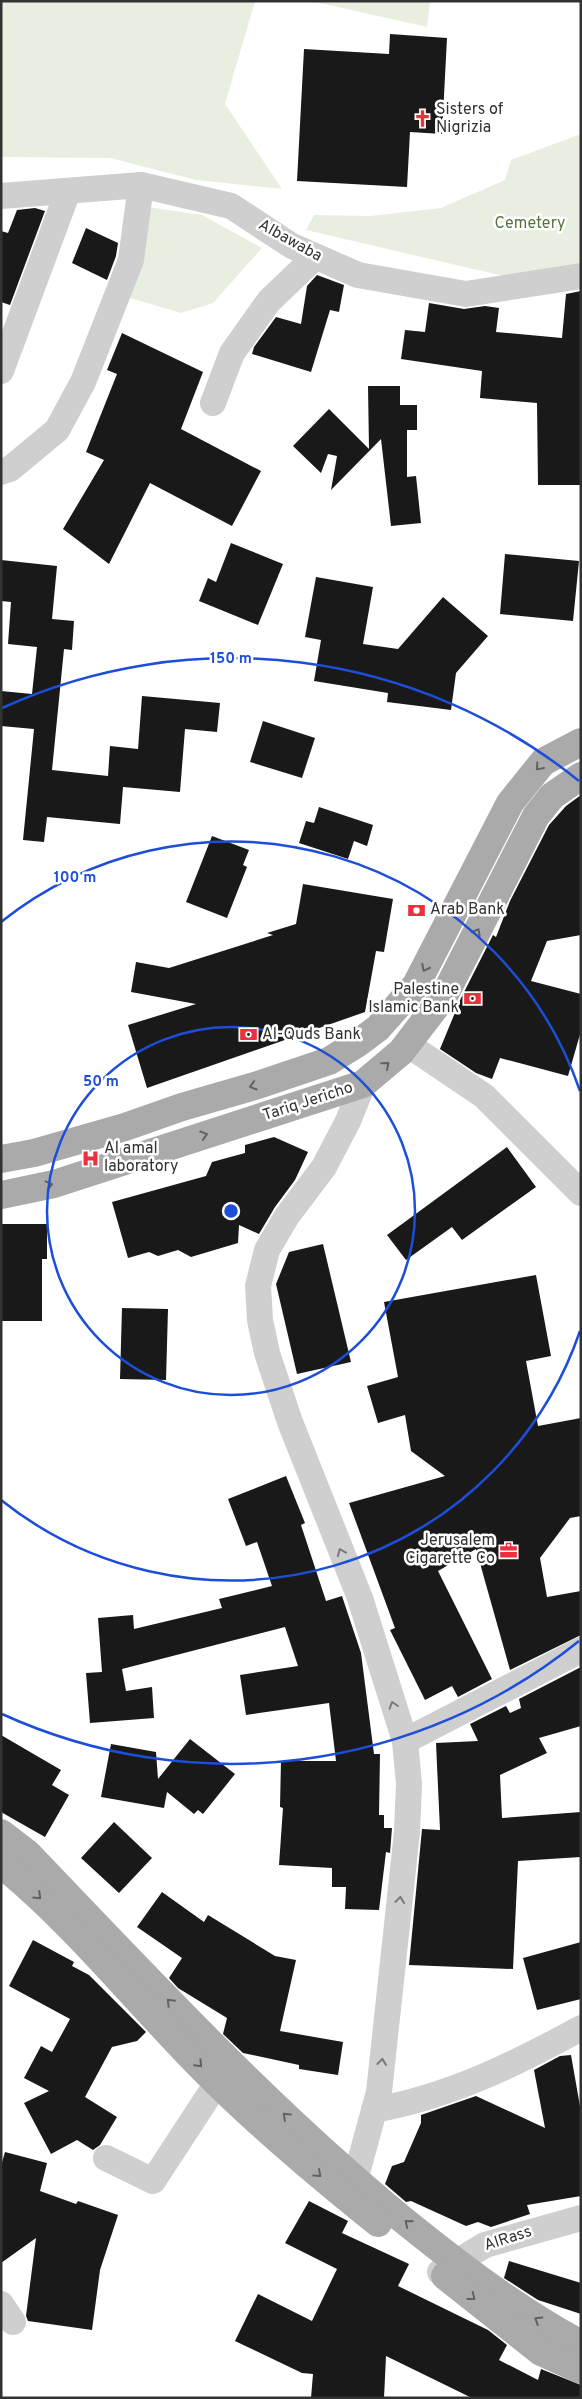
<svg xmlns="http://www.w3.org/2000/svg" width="582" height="2399" viewBox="0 0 582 2399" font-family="Overpass,sans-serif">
<rect width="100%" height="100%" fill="#fff"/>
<g fill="#e8efe0">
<path d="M1 1H255L225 104 282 189 196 180 110 158 1 157Z"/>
<path d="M311 1H430L427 27Z"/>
<path d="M581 134V268L512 278 306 230 314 215 370 216 441 208 505 180 511 160Z"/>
<path d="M141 206 202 215 262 248 213 303 181 313 127 297Z"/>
</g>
<g fill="#191919">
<path d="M390 34 447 38 442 134 410 132 407 187 297 181 304 49 389 54Z"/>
<path d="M35 208 45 211 10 305 1 302V231L8 233 17 210Z"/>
<path d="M86 228 118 243 116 256 107 280 72 263Z"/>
<path d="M317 275 344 285 339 312 330 310 311 372 252 354 254 347 276 317 301 324 307 286Z"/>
<path d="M581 291V485H538L537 403 480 398 482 371 401 359 405 330 425 332 429 303 464 309 485 306 499 308 496 332 562 338 566 294Z"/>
<path d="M122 333 203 372 181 429 261 471 232 526 150 483 109 564 63 529 104 460 86 452 117 374 107 370Z"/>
<path d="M368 386H400V405H417V430H407V477L416 476 421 523 391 526 381 439 331 490 337 456 328 454 321 473 293 446 329 409 369 449Z"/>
<path d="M231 543 283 564 258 625 199 601 208 578 216 582Z"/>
<path d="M505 554 579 561 573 621 500 614Z"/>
<path d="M1 560 57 566 52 619 74 621 72 650 64 649 52 770 108 776 110 746 138 749 142 696 220 703 217 732 185 729 180 792 123 787 120 824 47 817 44 842 23 840 34 729 1 726V691L32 694 37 647 8 644 11 602 1 601Z"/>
<path d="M316 577 373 587 363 644 398 649 443 597 488 636 456 673 451 710 387 702 388 693 314 681 321 640 305 637Z"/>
<path d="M263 721 315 738 302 778 250 762Z"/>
<path d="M581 795V935L547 941 531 981 581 994V1031L568 1076 500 1058 492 1079 476 1073 440 1049 461 998 493 935 496 937 510 901 549 825 566 806Z"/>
<path d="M319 807 373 825 367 846 354 841 348 859 299 843 306 821 314 823Z"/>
<path d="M212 836 249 850 243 865 247 867 227 918 186 902Z"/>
<path d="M303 884 393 899 384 952 376 951 365 1012 147 1088 128 1025 196 1004 131 992 136 962 169 968 273 935 267 933 296 924Z"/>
<path d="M274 1137 308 1152 295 1180 275 1207 259 1234 239 1225 238 1243 191 1257 178 1250 158 1256 149 1252 128 1258 112 1202 206 1176 212 1162 245 1153V1145Z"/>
<path d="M507 1147 536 1187 462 1240 452 1227 406 1260 387 1235Z"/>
<path d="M1 1224H47V1259H42V1321H1Z"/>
<path d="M323 1244 351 1362 297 1374 276 1284 289 1252Z"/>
<path d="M536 1275 551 1356 526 1361 538 1426 581 1418V1516L570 1518 540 1558 547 1597 581 1591V1635L510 1670 476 1549 438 1571 492 1679 458 1697 452 1686 425 1700 390 1630 395 1628 349 1503 445 1476 411 1451 405 1415 378 1423 367 1386 398 1377 384 1302Z"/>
<path d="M122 1308 168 1309 166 1380 120 1379Z"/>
<path d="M286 1476 305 1523 301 1525 326 1601 342 1596 361 1653 374 1754H380L379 1815H384V1828H392L390 1853 386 1852 379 1910 345 1909 346 1887H332V1868L279 1865 283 1808 280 1807 281 1761H336L329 1703 246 1715 240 1675 298 1666 285 1627 122 1669 126 1691 152 1687 154 1718 90 1723 86 1673 102 1672 98 1618 133 1615 134 1629 222 1608 219 1599 272 1586 257 1542 246 1546 228 1499Z"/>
<path d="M581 1667V1726L539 1738 547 1753 500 1775 502 1818 581 1812V1857L518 1861 513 1969 409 1965 422 1829 440 1830 436 1743 478 1741 470 1724 506 1706 510 1713 521 1708 519 1699Z"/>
<path d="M1 1735 61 1770 52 1785 69 1795 45 1837 1 1812Z"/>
<path d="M190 1739 235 1774 203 1814 198 1810 194 1814 167 1792 164 1808 101 1797 111 1744 156 1752 158 1779Z"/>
<path d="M114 1822 152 1858 119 1893 81 1858Z"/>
<path d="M162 1892 204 1922 208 1915 275 1956 296 1960 280 2031 343 2042 338 2075 299 2069V2065L243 2053 223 2034 227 2018 178 1988 169 1978 182 1958 137 1927Z"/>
<path d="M33 1940 74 1962 72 1966 89 1975 146 2032 137 2041 112 2047 85 2097 117 2117 100 2145 93 2150 77 2140 51 2154 24 2103 49 2091 24 2078 41 2046 52 2052 70 2019 9 1986Z"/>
<path d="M581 1942V1999L537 2010 523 1958Z"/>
<path d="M571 2055 581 2112V2196L527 2205 530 2214 491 2227 478 2222 466 2226 411 2201 406 2202 385 2184 392 2166 404 2162 421 2123V2115L476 2096 545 2128 534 2070 560 2056Z"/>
<path d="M5 2152 47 2163 40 2191 76 2204 78 2201 118 2215 100 2270 92 2330 28 2321 26 2316 36 2238 1 2263V2166Z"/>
<path d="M309 2201 348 2221 342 2233 409 2264 398 2286 488 2330 507 2345 499 2360 538 2380 541 2369 581 2385V2398H472L386 2356 384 2398H311L313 2374 302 2373 235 2341 258 2294 312 2321 337 2269 285 2243Z"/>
<path d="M509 2261 581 2283V2314L538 2300 504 2278Z"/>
</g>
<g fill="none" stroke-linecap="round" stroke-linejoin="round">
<g stroke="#cfcfcf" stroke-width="26">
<path d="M1 196 141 185 231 206 292 246 358 275 466 294 581 276"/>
<path d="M1 371 68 191"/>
<path d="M213 403 232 353 269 301 315 257"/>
<path d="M1 472 10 469 57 430 83 382 131 260 141 185"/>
<path d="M407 1044 484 1096 581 1193"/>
<path d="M405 1741 581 1650"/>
<path d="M374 2110C448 2097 516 2064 581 2028"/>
<path d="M106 2158 153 2181 217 2083"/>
<path d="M346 2197 355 2180 379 2092 407 1832 409 1784 405 1741 360 1598 290 1422 267 1353 260 1320 258 1286 267 1250 287 1216 324 1167 348 1121 363 1084"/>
<path d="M440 2272 485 2245 581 2218"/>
<path d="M1 2304 13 2322"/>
</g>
<g stroke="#aaa" stroke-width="28">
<path d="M1 1159 34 1153 125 1127 182 1107 258 1085 329 1061 358 1043 378 1028 416 985 510 803 543 762 581 742"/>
<path d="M1 1195 54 1184 363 1084 401 1052 444 996 536 816 552 796 581 776"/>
<path d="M1 1833 27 1853C148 1979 267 2108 402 2219 459 2265 516 2309 581 2344"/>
<path d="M1 1864C81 1929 144 2012 217 2083 268 2133 323 2179 378 2223"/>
<path d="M445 2276 541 2352 581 2370"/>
</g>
</g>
<defs><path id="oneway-chevron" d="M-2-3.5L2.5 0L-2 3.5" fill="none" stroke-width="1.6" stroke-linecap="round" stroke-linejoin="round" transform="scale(1.25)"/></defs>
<g stroke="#626262">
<use href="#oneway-chevron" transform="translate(539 767) rotate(131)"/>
<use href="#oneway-chevron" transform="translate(477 932) rotate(-62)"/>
<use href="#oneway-chevron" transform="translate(425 968) rotate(117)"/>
<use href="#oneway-chevron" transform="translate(386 1065) rotate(-41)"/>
<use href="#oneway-chevron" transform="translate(253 1086) rotate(163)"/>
<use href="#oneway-chevron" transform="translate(204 1135) rotate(-17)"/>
<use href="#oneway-chevron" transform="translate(49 1185) rotate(-14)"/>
<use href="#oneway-chevron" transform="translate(38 1896) rotate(43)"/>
<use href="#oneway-chevron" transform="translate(170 2002) rotate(-134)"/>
<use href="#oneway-chevron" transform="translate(199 2064) rotate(46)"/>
<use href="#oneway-chevron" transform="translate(286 2116) rotate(-137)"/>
<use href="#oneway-chevron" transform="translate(318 2174) rotate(42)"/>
<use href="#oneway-chevron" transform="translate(408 2223) rotate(-141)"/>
<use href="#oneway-chevron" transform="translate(472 2297) rotate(38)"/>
<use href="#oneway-chevron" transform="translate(538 2320) rotate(-148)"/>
</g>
<g stroke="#797979">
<use href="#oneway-chevron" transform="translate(341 1552) rotate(-112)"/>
<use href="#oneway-chevron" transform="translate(393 1705) rotate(-108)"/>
<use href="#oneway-chevron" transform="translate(400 1900) rotate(-84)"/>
<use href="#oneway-chevron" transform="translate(382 2062) rotate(-84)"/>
</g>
<g fill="none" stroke="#1d4ed8" stroke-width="2.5">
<circle cx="231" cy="1211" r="184"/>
<path d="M580 1331A369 369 0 0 1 1 1500M1 922A369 369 0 0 1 580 1091"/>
<path d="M579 1641A553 553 0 0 1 2 1714M2 708A553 553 0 0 1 579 781"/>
</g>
<defs>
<symbol id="church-bare" viewBox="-9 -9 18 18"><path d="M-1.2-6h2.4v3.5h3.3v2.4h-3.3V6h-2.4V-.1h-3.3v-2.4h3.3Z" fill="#ed303e" stroke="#fff" stroke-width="2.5" paint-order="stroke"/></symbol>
<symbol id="bank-bare" viewBox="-9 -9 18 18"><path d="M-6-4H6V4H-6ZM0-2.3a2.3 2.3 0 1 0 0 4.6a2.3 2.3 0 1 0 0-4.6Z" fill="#ed303e" stroke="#fff" stroke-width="2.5" paint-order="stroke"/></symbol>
<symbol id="hospital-bare" viewBox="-9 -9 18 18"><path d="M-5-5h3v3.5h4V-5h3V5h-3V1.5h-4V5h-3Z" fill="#ed303e" stroke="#fff" stroke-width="2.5" paint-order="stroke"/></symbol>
<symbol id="office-bare" viewBox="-9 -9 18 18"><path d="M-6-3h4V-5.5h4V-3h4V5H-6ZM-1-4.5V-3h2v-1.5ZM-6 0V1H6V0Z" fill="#ed303e" stroke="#fff" stroke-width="2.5" paint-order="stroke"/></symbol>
</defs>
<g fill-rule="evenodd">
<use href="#church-bare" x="410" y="106" width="25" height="25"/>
<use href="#bank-bare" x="404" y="898" width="25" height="25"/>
<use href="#bank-bare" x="460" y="986" width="25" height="25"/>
<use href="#bank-bare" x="236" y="1022" width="25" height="25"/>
<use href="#hospital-bare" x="78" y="1146" width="25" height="25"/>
<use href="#office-bare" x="496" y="1538" width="25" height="25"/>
</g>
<g text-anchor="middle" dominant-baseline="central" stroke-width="5" stroke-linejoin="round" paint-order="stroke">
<g font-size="16" fill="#323232" stroke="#fff" text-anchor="start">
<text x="436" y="110">Sisters of<tspan x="436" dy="18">Nigrizia</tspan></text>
<text x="430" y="910">Arab Bank</text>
<text x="459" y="990" text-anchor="end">Palestine<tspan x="459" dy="18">Islamic Bank</tspan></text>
<text x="262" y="1035">Al-Quds Bank</text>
<text x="104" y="1149">Al amal<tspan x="104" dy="18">laboratory</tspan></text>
<text x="495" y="1541" text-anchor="end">Jerusalem<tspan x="495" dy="18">Cigarette Co</tspan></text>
</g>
<g font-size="16" fill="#55713c" stroke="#fff">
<text x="530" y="224">Cemetery</text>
</g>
<g font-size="16" fill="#323232" stroke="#fff">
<text transform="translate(290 241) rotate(29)">Albawaba</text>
<text transform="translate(308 1102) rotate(-18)">Tariq Jericho</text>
<text transform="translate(508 2239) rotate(-18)">AlRass</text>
</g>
</g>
<circle cx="231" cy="1211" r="8" fill="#1d4ed8" stroke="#fff" stroke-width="2.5"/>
<g font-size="15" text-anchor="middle" font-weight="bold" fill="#1d4ed8" stroke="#fff" stroke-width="5" stroke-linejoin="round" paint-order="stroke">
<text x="231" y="663">150 m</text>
<text x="75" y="882">100 m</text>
<text x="101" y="1086">50 m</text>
</g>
<rect width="582" height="2399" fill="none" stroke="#323232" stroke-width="5"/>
</svg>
